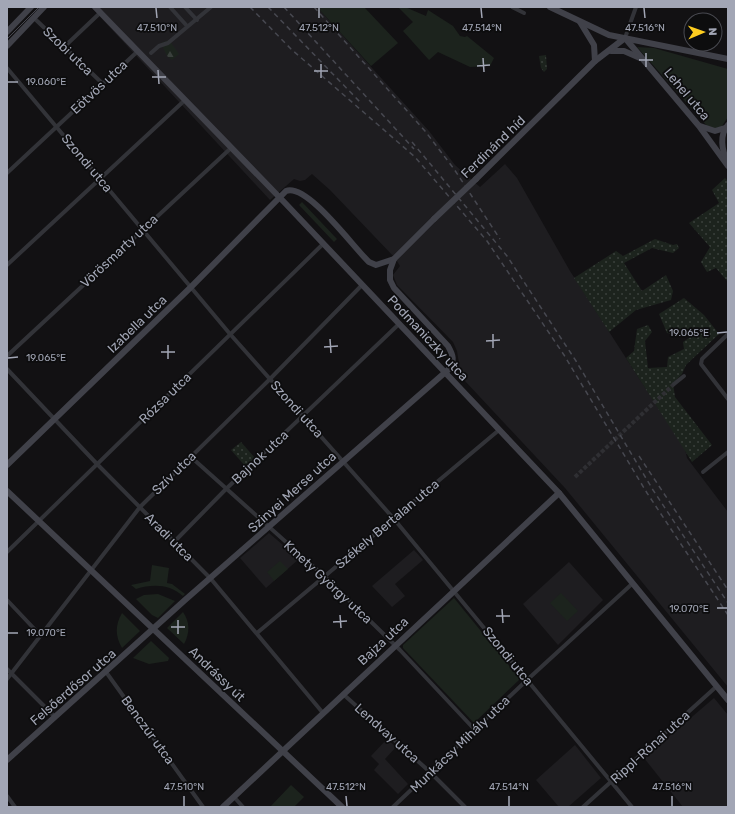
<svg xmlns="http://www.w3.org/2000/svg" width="735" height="814" viewBox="0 0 735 814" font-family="Rubik,sans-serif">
<defs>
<pattern id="grass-dots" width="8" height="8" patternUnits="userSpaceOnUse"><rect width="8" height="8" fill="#1c231d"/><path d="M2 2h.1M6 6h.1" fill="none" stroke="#3a403c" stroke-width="1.8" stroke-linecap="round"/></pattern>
<pattern id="forest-firs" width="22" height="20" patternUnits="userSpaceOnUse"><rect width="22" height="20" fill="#1c231d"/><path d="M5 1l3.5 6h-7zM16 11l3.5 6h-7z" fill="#3a403c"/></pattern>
</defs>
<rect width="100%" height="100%" fill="#121113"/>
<g fill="#1e1d20">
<path d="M91 7H317L429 131 455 165 480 187 505 164 517 178 570 271 662 414 675 404 687 458 728 512V687L565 488 465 381 461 376 457 351 453 342 397 285 393 275 400 266 395 258 330 190 312 174 305 180 300 181 294 179 270 200Z"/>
<path d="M269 533 299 559 266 588 240 558Z"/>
<path d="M414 550 423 560 395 584 405 596 392 607 372 586Z"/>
<path d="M569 562 603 600 558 645 523 604Z"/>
<path d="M714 698 728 715V807H683L644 758Z"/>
<path d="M387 739 396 747 385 759 408 784 398 794 374 770 379 764 371 756Z"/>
<path d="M575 745 601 778 568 807H559L536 780Z"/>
</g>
<g fill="url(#grass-dots)">
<path d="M546 55 547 69 544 72 541 68 539 56Z"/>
<path d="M725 178 728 181V282L716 268 707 272 701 262 710 247 689 223 719 203 712 190Z"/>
<path d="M655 239 673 245 677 244 679 248 673 253 652 248 624 263 642 291 666 275 673 291 671 300 636 310 609 332 574 278 616 251 623 256Z"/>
<path d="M684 298 704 315 719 334 686 365 682 374 673 383 675 397 712 445 692 462 626 358 634 351 637 329 648 325 652 332 645 341 648 368 667 367 668 357 684 349 683 342 696 333 692 327 677 335 667 333 659 314Z"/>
<path d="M241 442 255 458 246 467 231 450Z"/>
</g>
<path fill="url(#forest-firs)" d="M169 40 179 54 172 60 167 56 161 43Z"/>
<g fill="#1c231d">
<path d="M317 7H364L398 43 371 66Z"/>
<path d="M398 7H405L426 16 428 10 453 26 460 36 465 37 467 36 494 58 490 66 470 67 438 52 429 60 403 31 413 22Z"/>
<path d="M637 47 654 48 728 69V117L722 126 715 130 708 127Z"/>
<path d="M302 202 337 239 334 242 299 205Z"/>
<path d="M400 305 442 349 439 352 396 309Z"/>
<path d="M280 561 288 569 274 581 267 572Z"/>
<path d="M152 565 169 568 167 583 172 584 185 594 183 596C169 584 153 584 136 589L131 585 150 581Z"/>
<path d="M561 593 578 611 567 621 550 603Z"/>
<path d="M158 594 175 601 158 618 152 615 136 599 144 595Z"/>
<path d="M454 598 520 679 474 723 403 648V645Z"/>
<path d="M183 612C190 622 190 633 184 644L167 628Z"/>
<path d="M122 613 140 631 122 648C115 636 115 625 122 613Z"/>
<path d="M151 641 169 658 168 661 149 664 133 658Z"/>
<path d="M291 785 304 797 294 807H270Z"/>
</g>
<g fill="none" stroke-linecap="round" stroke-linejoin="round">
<path stroke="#2f2f33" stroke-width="4" stroke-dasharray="4 2" stroke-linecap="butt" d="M575 477 674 384"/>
<g stroke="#323338" stroke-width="4">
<path d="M170 7 187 26"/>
<path d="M185 7 197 20"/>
<path d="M512 7 524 13"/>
<path d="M34 18 102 83"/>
<path d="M625 38 636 7"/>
<path d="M64 47 101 12"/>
<path d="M151 53 159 46 168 43 211 7"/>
<path d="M7 68 230 334 394 519 632 807"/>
<path d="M7 173 138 51"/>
<path d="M7 265 185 100"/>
<path d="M728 334 702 359 701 364 728 399"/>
<path d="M7 356 231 148"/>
<path d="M7 369 97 464 211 579 323 713"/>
<path d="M674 384 684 376"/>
<path d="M191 457 324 576 400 650 475 730"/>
<path d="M703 472 728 452"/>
<path d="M174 542 226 489 399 324"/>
<path d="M7 552 323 244"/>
<path d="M7 600 41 636"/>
<path d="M257 633 499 430"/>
<path d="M7 669 55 717"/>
<path d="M106 672 203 807"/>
<path d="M7 679 140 507 270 379 362 285"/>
<path d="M343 694 430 772 465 807"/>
<path d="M7 796 15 807"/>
<path d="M234 797 243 807"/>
<path d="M393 807 527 680 633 583"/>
<path d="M583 807 717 686"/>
</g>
<g stroke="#404149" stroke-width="6">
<path d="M95 7 285 203 559 493 728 700"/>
<path d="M550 7 609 35 728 59"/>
<path d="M580 22 594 45 595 61"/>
<path d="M7 32 31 7"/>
<path d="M625 38 699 126 728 166"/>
<path d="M7 46 44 7"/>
<path d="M611 51H624L640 58"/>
<path d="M700 126 715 131 725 128"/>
<path d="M727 161C722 150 719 135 728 125"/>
<path d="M476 179 595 61 625 38"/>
<path d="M7 465 191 287 286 191C307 183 353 247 369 262L376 265 394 259"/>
<path d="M7 491 342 807"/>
<path d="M7 760 185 600 449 369C455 360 453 355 448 346L394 288 390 280V270L394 259 434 219"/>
<path d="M223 807 559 493"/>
</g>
<path stroke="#474850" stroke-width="1" d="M7 39 39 7"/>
<g stroke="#474850" stroke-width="1.5" stroke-dasharray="5 4" stroke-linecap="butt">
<path d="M250 7 291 49 415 157 487 241 564 355 647 493 728 615"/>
<path d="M268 7 360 102"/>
<path d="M284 7 414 149"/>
<path d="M314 7 425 131 454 169 500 239"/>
<path d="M412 142 507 256 576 361 653 490 728 603"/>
<path d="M639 456 728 590"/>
</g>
<path stroke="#404149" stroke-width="6" d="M434 219 476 179"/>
</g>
<path fill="none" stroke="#a2a6b5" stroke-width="1.5" d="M156 8 157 18M319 8V18M481 8 482 18M644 8 645 18M646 53V67M483 58 484 72M639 60H653M321 64V78M477 66 490 65M158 70 159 84M314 71H328M152 77H166M8 82H18M717 333 727 332M493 334V348M330 339 331 353M486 341 500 340M168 345V359M324 347 338 346M161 352H175M8 358 18 357M717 608H727M502 609 503 623M340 615 341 628M496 616H510M178 620V634M333 622 347 621M171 627H185M8 633H18M184 796V806M346 796 347 806M509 796V806M672 796V806"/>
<g text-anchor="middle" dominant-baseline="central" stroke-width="3.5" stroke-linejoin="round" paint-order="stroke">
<g font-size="13" fill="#a2a6b5" stroke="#0d0d0e">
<text transform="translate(68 51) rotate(44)">Szobi utca</text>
<text transform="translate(99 87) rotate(-43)">Eötvös utca</text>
<text transform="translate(687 94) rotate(50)">Lehel utca</text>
<text transform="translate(493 147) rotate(-44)">Ferdinánd híd</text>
<text transform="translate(87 163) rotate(50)">Szondi utca</text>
<text transform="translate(119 251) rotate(-43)">Vörösmarty utca</text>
<text transform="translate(137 324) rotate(-44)">Izabella utca</text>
<text transform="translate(428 338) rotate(47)">Podmaniczky utca</text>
<text transform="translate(165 398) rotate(-44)">Rózsa utca</text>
<text transform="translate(297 409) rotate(48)">Szondi utca</text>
<text transform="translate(260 457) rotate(-43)">Bajnok utca</text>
<text transform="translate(174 473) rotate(-44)">Szív utca</text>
<text transform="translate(292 492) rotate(-42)">Szinyei Merse utca</text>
<text transform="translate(387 524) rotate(-40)">Székely Bertalan utca</text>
<text transform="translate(169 537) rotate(45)">Aradi utca</text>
<text transform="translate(328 582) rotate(43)">Kmety György utca</text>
<text transform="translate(383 641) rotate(-43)">Bajza utca</text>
<text transform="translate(508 656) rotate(51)">Szondi utca</text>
<text transform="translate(217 674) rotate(44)">Andrássy út</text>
<text transform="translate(73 687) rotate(-41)">Felsőerdősor utca</text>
<text transform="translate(148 730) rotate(54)">Benczúr utca</text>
<text transform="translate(387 733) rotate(42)">Lendvay utca</text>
<text transform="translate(460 744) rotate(-44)">Munkácsy Mihály utca</text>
<text transform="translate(650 747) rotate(-42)">Rippl-Rónai utca</text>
</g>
</g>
<g font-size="10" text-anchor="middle" fill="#a2a6b5" stroke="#0d0d0e" stroke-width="3.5" stroke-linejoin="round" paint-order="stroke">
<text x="157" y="31">47.510°N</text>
<text x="319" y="31">47.512°N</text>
<text x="482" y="31">47.514°N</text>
<text x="645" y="31">47.516°N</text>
<text x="46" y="85">19.060°E</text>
<text x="689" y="336">19.065°E</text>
<text x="46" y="361">19.065°E</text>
<text x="689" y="612">19.070°E</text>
<text x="46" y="636">19.070°E</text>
<text x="184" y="790">47.510°N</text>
<text x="346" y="790">47.512°N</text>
<text x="509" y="790">47.514°N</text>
<text x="672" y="790">47.516°N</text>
</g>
<rect width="735" height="814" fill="none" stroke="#a2a6b5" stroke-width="16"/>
<g transform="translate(703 32) rotate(88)"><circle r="19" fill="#0d0d0e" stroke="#494a51"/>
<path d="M0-3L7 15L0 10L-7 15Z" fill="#fdcd20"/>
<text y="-6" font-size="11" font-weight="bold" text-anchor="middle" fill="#a2a6b5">N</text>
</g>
</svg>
